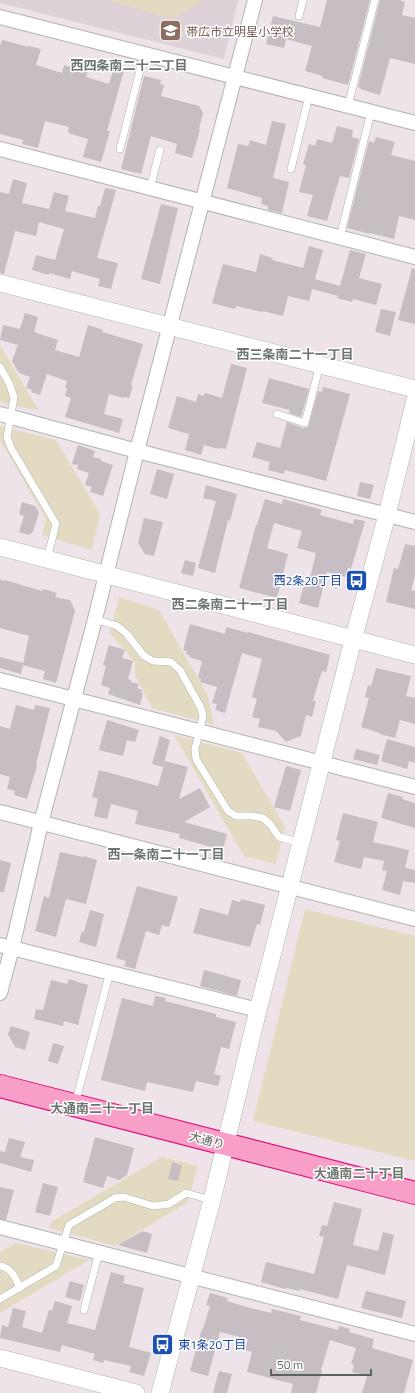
<svg xmlns="http://www.w3.org/2000/svg" width="415" height="1393" viewBox="0 0 415 1393" font-family="'Titillium Web','Noto Sans JP',sans-serif">
<rect width="100%" height="100%" fill="#ede3e8"/>
<path fill="#ddd2d7" d="M0 0H238L224 59 0 3Z"/>
<g fill="#e3dbc1">
<path d="M108 0H202L201 2 172 19Z"/>
<path d="M0 345 39 411 0 402Z"/>
<path d="M0 426 56 440 100 514 92 550 42 535 46 519 0 440Z"/>
<path d="M119 597 159 610 208 696 214 725 152 708 135 675V662L110 633Z"/>
<path d="M174 735 242 753 285 827 276 864 244 856Z"/>
<path d="M305 909 415 936V1161L253 1121Z"/>
<path d="M162 1157 198 1166 188 1202 116 1246 49 1228 51 1222Z"/>
<path d="M16 1243 89 1260 0 1313V1252Z"/>
</g>
<g fill="#c6bec2">
<path d="M327 0H370L348 85 322 78 323 76 305 71 312 46 286 39 284 48 266 44 273 16 320 27Z"/>
<path d="M380 0H399L405 2 402 15 415 18V64L390 58 380 95 360 89 361 88 358 87Z"/>
<path d="M2 40 29 47V46L41 49 36 65 62 73 64 65 88 71 86 77 109 84 114 67 124 70 107 131H110L101 162 83 157 88 139 68 133 69 127 45 121 38 148 22 144 23 140 0 134V46Z"/>
<path d="M144 76 161 80 160 84 164 85 161 96 199 106 203 113 199 129 200 130 192 158 175 153 177 144 151 136 141 174 121 169Z"/>
<path d="M272 121 286 124 273 178 289 182 282 213 268 210V206L261 204 262 198 227 188 238 144 248 146 250 140 266 145Z"/>
<path d="M337 126 353 130 352 137 359 139 349 178 340 176 327 221 307 216 313 195 299 192 306 165 303 164 309 144 315 146 317 139 332 143Z"/>
<path d="M376 137 395 142 391 155 415 161V220L399 216 394 239 370 233V234L347 228 369 141 374 143Z"/>
<path d="M13 179 27 183 22 203 49 209 54 192 69 196 65 211 95 218 98 206H100L105 188 116 190 97 258 118 263 111 289 98 286 100 279 72 271 70 279 49 273V275L32 270 36 255 55 260 64 229 39 222 36 236 15 231 4 274 0 273V192L9 194Z"/>
<path d="M161 204 178 208 160 284 141 279Z"/>
<path d="M309 246 323 250 315 279 340 286 350 250 366 254 359 278 382 284 376 305 353 299 352 302 337 298 338 296 312 289 309 301 288 296 283 316 262 311V312L236 306 235 309 212 303 223 264 256 272 260 254 273 258 272 260 303 268Z"/>
<path d="M412 268 415 269V324L398 320Z"/>
<path d="M381 309 396 312 390 336 375 332Z"/>
<path d="M25 313 38 317 34 332 58 340 55 350 79 357 88 325 103 330 102 332 143 344 131 385 133 386 129 398 124 397V398L109 394 104 414 123 419 119 433 65 417 71 398 65 396 67 388H65L67 381 47 374 40 395 31 392 32 390 26 388 30 377 19 373 12 361 18 345 0 340 3 325 20 329Z"/>
<path d="M231 364 247 368 226 449 220 448 219 449 204 445 201 455 185 450 189 434 168 428 177 396 196 402 198 394 204 396 205 393 222 398Z"/>
<path d="M269 378 309 389 301 417 289 413 290 410 262 403Z"/>
<path d="M323 387 350 394 326 481 285 470 284 474 268 470 270 462 252 457 257 442 280 448 287 422 303 428 308 427 318 391 322 392Z"/>
<path d="M78 445 95 451 93 457 101 459V461L113 465 103 496 90 492 92 487 85 485 89 473 77 469 78 465 72 464Z"/>
<path d="M157 469 174 474 167 499 150 494Z"/>
<path d="M360 482 374 485 370 499 357 496Z"/>
<path d="M206 485 237 494 230 521 228 520 215 573 198 568 216 501 203 498Z"/>
<path d="M265 499 282 504 283 499 322 510 320 515 353 524 354 519 365 521 351 569 348 568 346 577 327 572 318 608 299 603 305 581 309 582 316 553 297 548 302 531 274 523 267 548 288 554 277 598 239 588 256 525H257Z"/>
<path d="M22 502 35 506 39 512 33 532 29 535 19 532 24 516 19 514Z"/>
<path d="M144 518 163 522 154 556 145 554 138 543Z"/>
<path d="M405 544 415 546V575L411 590 415 591V609L386 602 394 568 398 569Z"/>
<path d="M185 560 196 563 193 576 181 573Z"/>
<path d="M0 580 5 581V580L42 591 43 589 57 593 55 597 70 600 75 611 56 683 43 679 45 671 23 665 21 674 0 668V657L23 663 29 636 0 628Z"/>
<path d="M190 624 225 634 226 627 248 633V632L330 655 326 672 322 671 319 680 313 701H316L312 717 306 715 301 736 286 742 276 731 258 727 260 719 252 717 257 699 252 697 262 659 242 653 225 713 215 710 217 704 212 703 217 687 200 682 201 679 198 678 202 661 189 657V655L186 654 187 651 183 650Z"/>
<path d="M109 645 125 650 122 658 133 661 128 679 131 680V682L139 684 137 688 142 690 141 693H143L140 705 108 694 110 688 101 685 106 666 103 665Z"/>
<path d="M376 668 411 676 406 696 415 698V724L400 720 395 738 380 734V733L361 727 369 698 365 697 368 685 371 686Z"/>
<path d="M16 705 34 710 35 705 50 708 36 765 37 766 27 799 14 795 15 791 7 789 10 777 0 774V726L10 729Z"/>
<path d="M107 720 139 730 135 742 127 740 123 756 99 750Z"/>
<path d="M160 736 170 740 163 767 152 764Z"/>
<path d="M387 739 415 747V763L409 761 407 769 381 761Z"/>
<path d="M356 749 380 755 377 765 353 759Z"/>
<path d="M165 761 188 767 179 799 200 788 210 807 184 822 227 834 223 850 179 838 180 834 135 824 138 811 111 804 107 819 94 816 98 799 92 797 99 770 158 786Z"/>
<path d="M286 766 301 770 290 811 274 807Z"/>
<path d="M388 793 403 797 402 799 415 803V828L381 818Z"/>
<path d="M343 813 378 822 373 842 409 850 405 868 415 870V883L403 881 400 895 382 890 387 871 382 870 384 861 364 857 361 869 334 862 340 841 336 840Z"/>
<path d="M60 852 83 857 84 856 97 860 86 904 66 899 56 937 35 931 44 896 49 898Z"/>
<path d="M0 860 11 863 4 892H0Z"/>
<path d="M137 886 178 897 169 927 162 925 159 935 146 931 135 969 124 966 126 961 116 958Z"/>
<path d="M241 899 265 905 260 925 257 924 250 947 193 933 200 908 228 915 232 900 240 902Z"/>
<path d="M90 910 104 914 96 947 79 942 82 931 84 932Z"/>
<path d="M204 970 241 980 237 996 200 986Z"/>
<path d="M69 979 88 985 78 1025 64 1021 63 1026 34 1019 36 1009 43 1010 51 980 67 984Z"/>
<path d="M155 996 166 998 165 1001 216 1014V1017L236 1022 229 1049 221 1047 214 1074 221 1076 218 1086 196 1081 193 1092 147 1082 145 1091 101 1080 122 998 153 1006Z"/>
<path d="M11 1026 30 1032 25 1050 15 1047 8 1034Z"/>
<path d="M53 1043 64 1046 58 1064 48 1061Z"/>
<path d="M95 1137 134 1148 127 1175 119 1180 107 1176 103 1188 83 1182Z"/>
<path d="M9 1138 25 1142 20 1157 34 1160 31 1172 0 1163V1151L5 1152Z"/>
<path d="M172 1162 182 1165 178 1181 168 1179Z"/>
<path d="M43 1183 58 1187 50 1216 35 1212Z"/>
<path d="M0 1187 14 1190 6 1220 0 1219Z"/>
<path d="M334 1202 362 1209 353 1245 378 1251 383 1232 394 1235 385 1275 347 1265 338 1299 300 1289V1291L286 1288 285 1289 261 1282 266 1262 314 1274 324 1237 319 1236 322 1225 327 1226Z"/>
<path d="M143 1231 152 1234 147 1253 118 1245Z"/>
<path d="M111 1272 125 1276 123 1283 144 1288 129 1347 151 1353 144 1376 129 1372 131 1366 104 1360 103 1363 93 1360 95 1354 62 1345 60 1352 0 1338 2 1325 8 1327 13 1308 26 1311 22 1327 42 1333 49 1310 52 1311 55 1301 72 1306 67 1323 95 1330Z"/>
<path d="M70 1281 84 1285 80 1301 65 1297Z"/>
<path d="M366 1291 406 1301 402 1318 361 1308Z"/>
<path d="M210 1293 228 1298 227 1301 246 1307 271 1313 272 1309 301 1316 300 1320 338 1330 339 1326 350 1329 349 1332 374 1339 372 1348 413 1360 404 1393H362L367 1376 352 1372 354 1365 351 1364 356 1348 330 1340 321 1370 322 1371 316 1393H291L293 1384 247 1372 252 1352 245 1350 248 1339 220 1332 208 1376 190 1371 202 1329H203L210 1306 206 1305Z"/>
<path d="M219 1371 232 1374 227 1393H213Z"/>
</g>
<g fill="none" stroke-linecap="round" stroke-linejoin="round">
<defs>
<g id="service">
<path d="M299 16 303 0"/>
<path d="M348 106 375 0"/>
<path d="M120 149 144 54"/>
<path d="M291 169 309 96"/>
<path d="M150 188 160 150"/>
<path d="M340 237 371 112"/>
<path d="M0 367 9 383 14 397 7 437 11 448 56 524 47 559"/>
<path d="M277 414 305 423 320 364"/>
<path d="M95 619 117 626 126 633 144 656 153 661 171 662 180 670 201 708 203 716 195 749 196 759 228 811 236 816H253L263 818 270 824 279 837 302 843"/>
<path d="M75 1104 110 972"/>
<path d="M0 1266C12 1268 15 1277 20 1288"/>
<path d="M0 1299 56 1266 69 1225 115 1198 124 1197 153 1206 169 1204 186 1193 211 1200"/>
<path d="M84 1310 99 1252"/>
</g>
<g id="minor">
<path d="M0 17 415 123"/>
<path d="M0 149 415 257"/>
<path d="M0 414 137 451 415 522"/>
<path d="M0 680 415 787"/>
<path d="M0 812 415 919"/>
<path d="M0 945 258 1010"/>
<path d="M0 993 12 948 41 823 95 619 137 451 255 0"/>
<path d="M0 1227 415 1334"/>
</g>
<g id="tertiary">
<path d="M0 283 415 389"/>
<path d="M0 547 415 655"/>
<path d="M0 1358 136 1393"/>
<path d="M160 1393 212 1200 258 1010 353 640 387 515 415 400"/>
</g>
<path id="trunk" d="M0 1086 415 1193"/>
</defs>
<use href="#service" stroke="#afb5b1" stroke-width="8"/>
<use href="#minor" stroke="#afb5b1" stroke-width="16"/>
<use href="#tertiary" stroke="#afb5b1" stroke-width="18"/>
<use href="#trunk" stroke="#e01080" stroke-width="24"/>
<use href="#service" stroke="#fff" stroke-width="7"/>
<use href="#minor" stroke="#fff" stroke-width="14"/>
<use href="#tertiary" stroke="#fff" stroke-width="17"/>
<use href="#trunk" stroke="#f79fc6" stroke-width="22"/>
</g>
<defs>
<symbol id="school-square" viewBox="-11 -11 22 22"><rect x="-9" y="-9" width="18" height="18" rx="4" fill="#8d6e63" stroke="#fff"/><path d="M0-5L7-2L0 1L-7-2ZM-4 1L0 2.5L4 1V4Q0 6-4 4Z" fill="#fff"/></symbol>
<symbol id="bus-square" viewBox="-11 -11 22 22"><rect x="-9" y="-9" width="18" height="18" rx="4" fill="#1a4fb4" stroke="#fff"/><path d="M-5-6H5V4H4V6H2V4H-2V6H-4V4H-5ZM-3.5-4V0h7V-4ZM-3.5 1.2v1.5H-2V1.2ZM2 1.2v1.5H3.5V1.2Z" fill="#fff"/></symbol>
</defs>
<g fill-rule="evenodd">
<use href="#school-square" x="158" y="18" width="25" height="25"/>
<use href="#bus-square" x="344" y="568" width="25" height="25"/>
<use href="#bus-square" x="150" y="1332" width="25" height="25"/>
</g>
<g text-anchor="middle" dominant-baseline="central" stroke-width="3" stroke-linejoin="round" paint-order="stroke">
<g font-size="12" fill="#785e54" stroke="#fff" text-anchor="start">
<text x="186" y="31">帯広市立明星小学校</text>
</g>
<g font-size="12" fill="#164399" stroke="#fff" text-anchor="end">
<text x="342" y="580">西2条20丁目</text>
<text x="178" y="1344" text-anchor="start">東1条20丁目</text>
</g>
<g font-size="12" fill="#5b635e" stroke="#fff">
<text transform="translate(207 1140) rotate(15)">大通り</text>
</g>
<g font-size="13" font-weight="bold" fill="#6d756f" stroke="#fff">
<text x="129" y="65">西四条南二十二丁目</text>
<text x="295" y="354">西三条南二十一丁目</text>
<text x="230" y="604">西二条南二十一丁目</text>
<text x="166" y="854">西一条南二十一丁目</text>
<text x="102" y="1108">大通南二十一丁目</text>
<text x="359" y="1173">大通南二十丁目</text>
</g>
</g>
<path d="M271 1369v6h100v-6" fill="none" stroke="#5b635e" stroke-width="2"/>
<text x="277" y="1369" font-size="12" fill="#5b635e" stroke="#ffffff" stroke-width="3" paint-order="stroke">50 m</text>
</svg>
